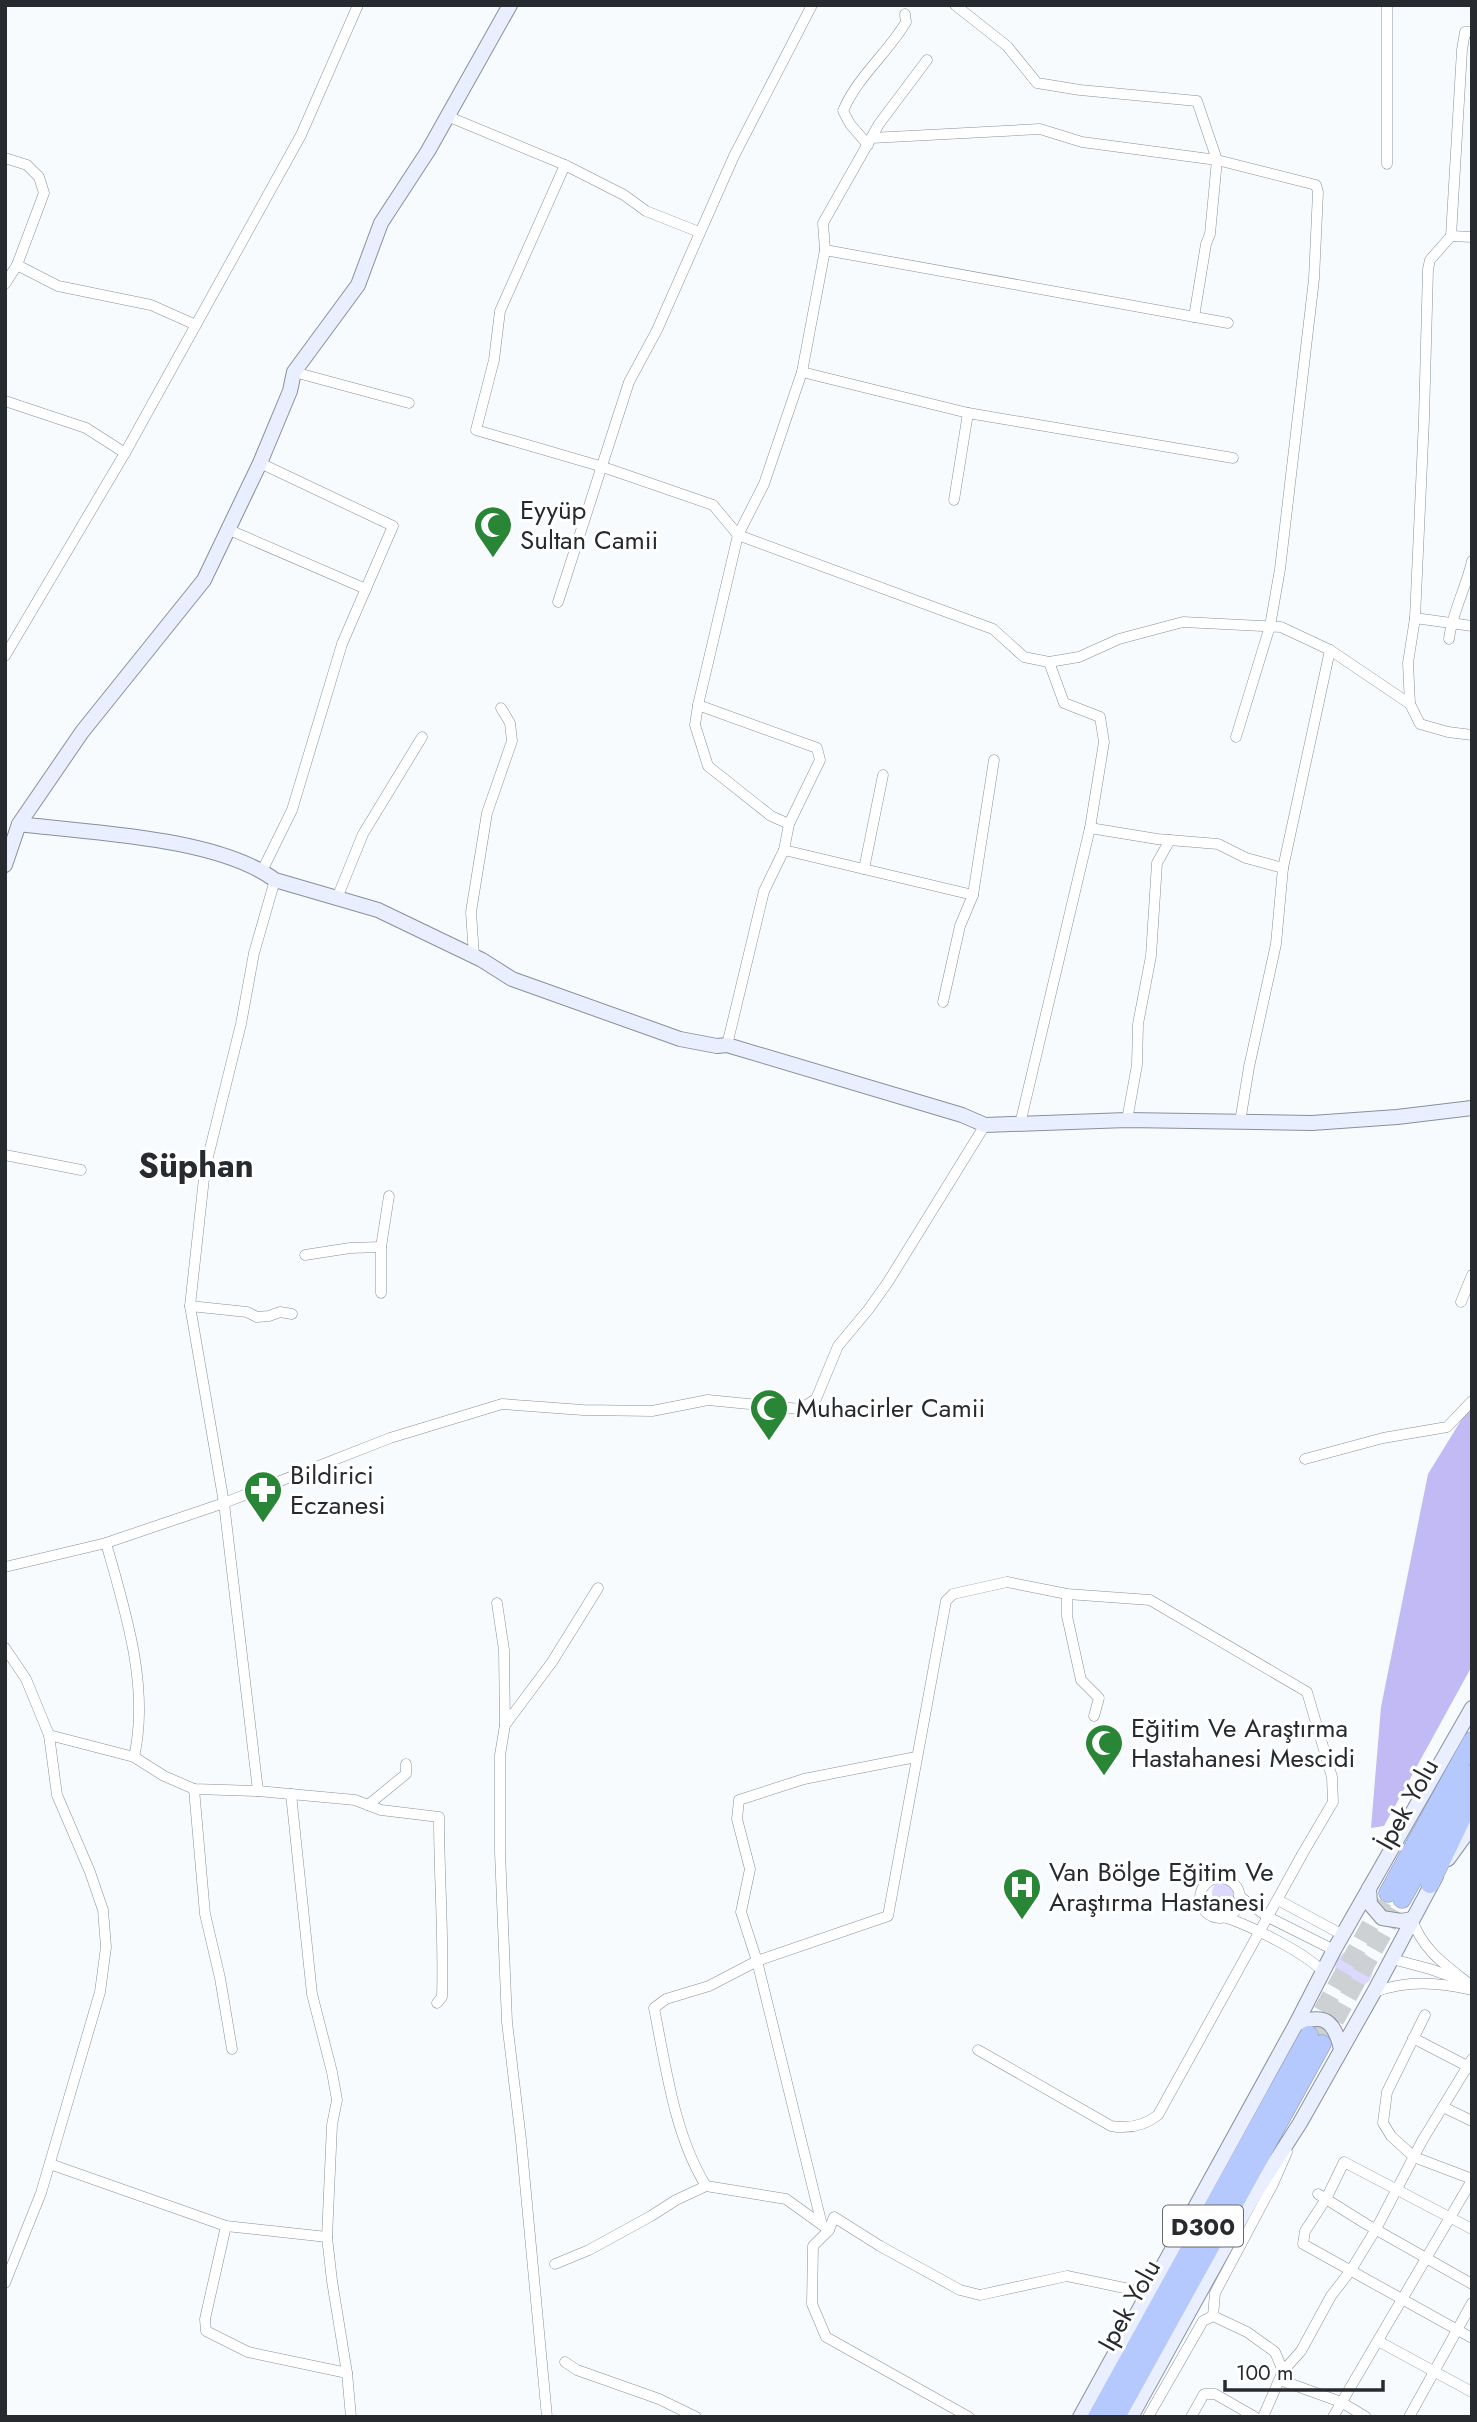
<svg xmlns="http://www.w3.org/2000/svg" width="1477" height="2422" viewBox="0 0 1477 2422" font-family="Jost,sans-serif">
<rect width="100%" height="100%" fill="#f8fbfd"/>
<g fill="#ddd9fe">
<circle cx="1225" cy="1893" r="13"/>
<circle cx="1354" cy="1969" r="19"/>
</g>
<path fill="#c1baf5" d="M1472 1407V1666L1384 1826 1371 1828 1381 1707 1428 1474 1468 1409Z"/>
<g fill="none" stroke-linecap="round" stroke-linejoin="round">
<g stroke="#ced1d4" stroke-width="18" stroke-dasharray="18 9" stroke-linecap="butt">
<path d="M1309 2035 1388 1893"/>
<path d="M1322 2044 1402 1899"/>
</g>
<defs>
<g id="street">
<path d="M955 5 1007 46 1037 83 1080 90 1197 101 1217 160 1210 234 1206 244 1194 317"/>
<path d="M1387 5V164"/>
<path d="M927 60 879 124 823 223 825 250 802 372 764 484 738 535 698 705 695 725 708 766 771 816 789 824 784 850 973 895"/>
<path d="M447 116 565 165 500 311 494 360 476 430 603 467 713 505 738 535 993 629 1024 657 1049 662 1079 657 1119 639 1183 622 1281 627 1330 650 1410 704 1420 724 1448 732 1472 735"/>
<path d="M871 138 1040 129 1082 142 1217 160 1316 185 1318 192 1314 279 1280 569 1270 626 1236 737"/>
<path d="M868 145 850 124 843 111C857 77 888 53 906 22L905 14"/>
<path d="M5 158 27 165 39 177 44 193 17 265 5 284"/>
<path d="M565 165 624 195 646 211 699 232"/>
<path d="M1451 236 1462 50 1465 32H1472"/>
<path d="M825 250 1228 323"/>
<path d="M17 265 58 286 151 305 196 325"/>
<path d="M294 372 409 403"/>
<path d="M802 372 968 413 1233 458"/>
<path d="M5 401 86 428 125 453"/>
<path d="M260 463 393 526 342 644 292 810 262 871"/>
<path d="M954 500 968 413"/>
<path d="M227 529 366 589"/>
<path d="M558 602 629 382 657 330 734 156 812 5"/>
<path d="M1415 618 1472 626"/>
<path d="M1449 639C1452 613 1466 588 1472 561"/>
<path d="M5 656 125 453 301 135 358 5"/>
<path d="M1410 704 1408 663 1415 618 1424 419 1428 269 1430 260 1451 236 1472 237"/>
<path d="M698 705 817 748 820 760 789 824"/>
<path d="M1090 828 1157 839 1218 844 1246 858 1283 868"/>
<path d="M864 869 883 775"/>
<path d="M337 898 363 834 422 737"/>
<path d="M474 956 471 912 487 813 512 741 510 723 501 708"/>
<path d="M943 1002 960 926 973 895 994 760"/>
<path d="M727 1045 764 891 784 850"/>
<path d="M1127 1120 1137 1065 1138 1024 1151 956 1157 863 1170 840"/>
<path d="M1240 1122 1249 1067 1276 944 1283 868 1330 650"/>
<path d="M1020 1124 1090 828 1104 742 1100 717 1064 703 1049 662"/>
<path d="M5 1155 81 1170"/>
<path d="M305 1255 350 1248 381 1247"/>
<path d="M381 1293V1247L389 1196"/>
<path d="M1461 1302 1472 1275"/>
<path d="M190 1306 247 1312 257 1317 269 1316 280 1312 292 1314"/>
<path d="M1305 1459 1383 1438 1447 1427 1472 1401"/>
<path d="M106 1543C125 1610 150 1687 134 1757"/>
<path d="M5 1567 106 1543 224 1503 390 1438 502 1404 583 1410 652 1411 708 1400 800 1409 816 1399 838 1346 868 1310 888 1282 985 1125"/>
<path d="M1067 1594V1616L1081 1680 1099 1698 1094 1716"/>
<path d="M497 1603 504 1650 505 1725"/>
<path d="M5 1648 26 1679 49 1735 57 1795 90 1872 103 1910 106 1947 100 1992 41 2193 5 2283"/>
<path d="M49 1735 134 1757 164 1776 194 1789 258 1791 355 1800 381 1810 439 1817C439 1877 444 1937 442 1997L437 2003"/>
<path d="M194 1789 205 1914 220 1978 232 2049"/>
<path d="M258 1791 224 1503 190 1306 205 1169 241 1024 254 953 275 880"/>
<path d="M291 1794 312 1994 332 2072 337 2100 332 2125 327 2237 332 2281 347 2373 351 2417"/>
<path d="M368 1805 406 1774V1764"/>
<circle cx="1220" cy="1898" r="20"/>
<path d="M1239 1896 1268 1917 1334 1950"/>
<path d="M1278 1900 1343 1935"/>
<path d="M1224 1917C1249 1925 1307 1953 1324 1973"/>
<path d="M1412 1919C1422 1949 1444 1964 1468 1983"/>
<path d="M1392 1959 1430 1969 1458 1979"/>
<path d="M1374 1992C1408 1980 1437 1982 1472 1990"/>
<path d="M1425 2015 1387 2092 1383 2123 1391 2136 1414 2157 1472 2179"/>
<path d="M1413 2038 1471 2068"/>
<path d="M1443 2107 1472 2121"/>
<path d="M50 2164 226 2226 327 2237"/>
<path d="M706 2186C674 2134 666 2067 654 2008L666 1999 709 1986 757 1961 888 1916 946 1601 953 1594 1007 1582 1067 1594 1150 1600 1307 1692 1332 1777 1333 1802 1303 1853 1158 2115C1144 2126 1128 2129 1111 2126L978 2050"/>
<path d="M1318 2194 1366 2224 1472 2284"/>
<path d="M822 2225 757 1961 741 1912 750 1869 737 1819 739 1800 804 1779 916 1757"/>
<path d="M226 2226 205 2319 206 2331 248 2352 347 2373"/>
<path d="M1472 2229 1344 2162 1326 2199 1305 2231 1303 2244 1472 2338"/>
<path d="M829 2230 813 2246 812 2304 826 2337 969 2417"/>
<path d="M555 2264 589 2250 651 2216 676 2200 706 2186 786 2199 829 2230 834 2217 880 2246 960 2290 980 2295 1067 2276 1134 2290 1148 2297"/>
<path d="M1213 2316 1215 2293 1273 2184 1287 2152"/>
<path d="M1378 2341 1472 2392"/>
<path d="M565 2362 577 2370 659 2399 696 2417"/>
<path d="M1283 2371 1301 2351 1331 2296 1351 2270 1376 2229 1422 2141 1472 2059"/>
<path d="M1280 2380 1341 2402 1366 2417"/>
<path d="M547 2417 521 2140 507 2022 500 1852V1755L505 1725 552 1662 598 1588"/>
<path d="M1148 2417 1203 2321 1213 2316 1247 2332 1275 2352 1283 2371 1263 2417"/>
<path d="M1191 2417 1204 2394H1215L1255 2417"/>
<path d="M1333 2417 1472 2180"/>
<path d="M1409 2417 1472 2303"/>
</g>
<g id="secondary">
<path d="M19 824C91 833 217 837 275 880L378 910 482 960 512 979 680 1039 717 1046 727 1045 962 1115 985 1125 1127 1120 1312 1123 1397 1117 1472 1108"/>
<path d="M5 865 19 824 82 732 204 580 260 463 290 391 294 372 358 285 381 223 428 151 510 5"/>
<path d="M1448 1859 1472 1826"/>
<path d="M1369 1888 1370 1904 1382 1918 1401 1921 1412 1919"/>
<path d="M1296 2024C1324 2013 1334 2020 1341 2049"/>
<path d="M1080 2417 1296 2024 1334 1950 1472 1708"/>
<path d="M1131 2417 1252 2198 1300 2123 1374 1992 1436 1876"/>
</g>
<g id="highway">
<path d="M1430 1884 1468 1805"/>
<path d="M1388 1893 1472 1741"/>
<path d="M1402 1899 1472 1774"/>
<path d="M1097 2417 1309 2035"/>
<path d="M1116 2417 1322 2044"/>
</g>
</defs>
<use href="#street" stroke="#86919b" stroke-width="11"/>
<use href="#secondary" stroke="#86919b" stroke-width="16"/>
<use href="#highway" stroke="#8492b6" stroke-width="19"/>
<use href="#street" stroke="#fff" stroke-width="10"/>
<use href="#secondary" stroke="#e9efff" stroke-width="14"/>
<use href="#highway" stroke="#b6c9fe" stroke-width="18"/>
</g>
<defs>
<symbol id="mosque-pin" viewBox="-11 -11 22 30"><path d="M0 17L-7.5 6A9.5 9.5 0 1 1 7.5 6Z" fill="#2a8637" stroke="#fff"/><path d="M3.5-4.9A6 6 0 1 0 3.5 4.9A5 5 0 1 1 3.5-4.9Z" fill="#fff"/></symbol>
<symbol id="pharmacy-pin" viewBox="-11 -11 22 30"><path d="M0 17L-7.5 6A9.5 9.5 0 1 1 7.5 6Z" fill="#2a8637" stroke="#fff"/><path d="M-2-6h4v4h4v4h-4v4h-4v-4h-4v-4h4Z" fill="#fff"/></symbol>
<symbol id="hospital-pin" viewBox="-11 -11 22 30"><path d="M0 17L-7.5 6A9.5 9.5 0 1 1 7.5 6Z" fill="#2a8637" stroke="#fff"/><path d="M-5-5h3v3.5h4V-5h3V5h-3V1.5h-4V5h-3Z" fill="#fff"/></symbol>
</defs>
<g fill-rule="evenodd">
<use href="#mosque-pin" x="471" y="503" width="44" height="60"/>
<use href="#mosque-pin" x="747" y="1386" width="44" height="60"/>
<use href="#pharmacy-pin" x="241" y="1468" width="44" height="60"/>
<use href="#mosque-pin" x="1082" y="1721" width="44" height="60"/>
<use href="#hospital-pin" x="1000" y="1865" width="44" height="60"/>
</g>
<g text-anchor="middle" dominant-baseline="central" stroke-width="6" stroke-linejoin="round" paint-order="stroke">
<rect fill="#fff" stroke="#686b6d" stroke-width="2" x="1163" y="2205.5" width="80" height="41" rx="5"/>
<g font-size="24" font-weight="bold" fill="#272b2f">
<text x="1203" y="2226">D300</text>
</g>
<g font-size="26" fill="#272b2f" stroke="#fff" text-anchor="start">
<text x="520" y="510">Eyyüp<tspan x="520" dy="30">Sultan Camii</tspan></text>
<text x="796" y="1408">Muhacirler Camii</text>
<text x="290" y="1475">Bildirici<tspan x="290" dy="30">Eczanesi</tspan></text>
<text x="1131" y="1728">Eğitim Ve Araştırma<tspan x="1131" dy="30">Hastahanesi Mescidi</tspan></text>
<text x="1049" y="1872">Van Bölge Eğitim Ve<tspan x="1049" dy="30">Araştırma Hastanesi</tspan></text>
</g>
<g font-size="26" fill="#272b2f" stroke="#fff">
<text transform="translate(1407 1804) rotate(-61)">İpek Yolu</text>
<text transform="translate(1129 2305) rotate(-61)">Ipek Yolu</text>
</g>
<g font-size="33" font-weight="bold" fill="#272b2f" stroke="#fff">
<text x="196" y="1165">Süphan</text>
</g>
</g>
<rect width="1477" height="2422" fill="none" stroke="#272b2f" stroke-width="14"/>
<path d="M1225 2380v10h158v-10" fill="none" stroke="#272b2f" stroke-width="3.5"/>
<text x="1236" y="2380" font-size="21" fill="#272b2f" stroke="#ffffff" stroke-width="5" paint-order="stroke">100 m</text>
</svg>
